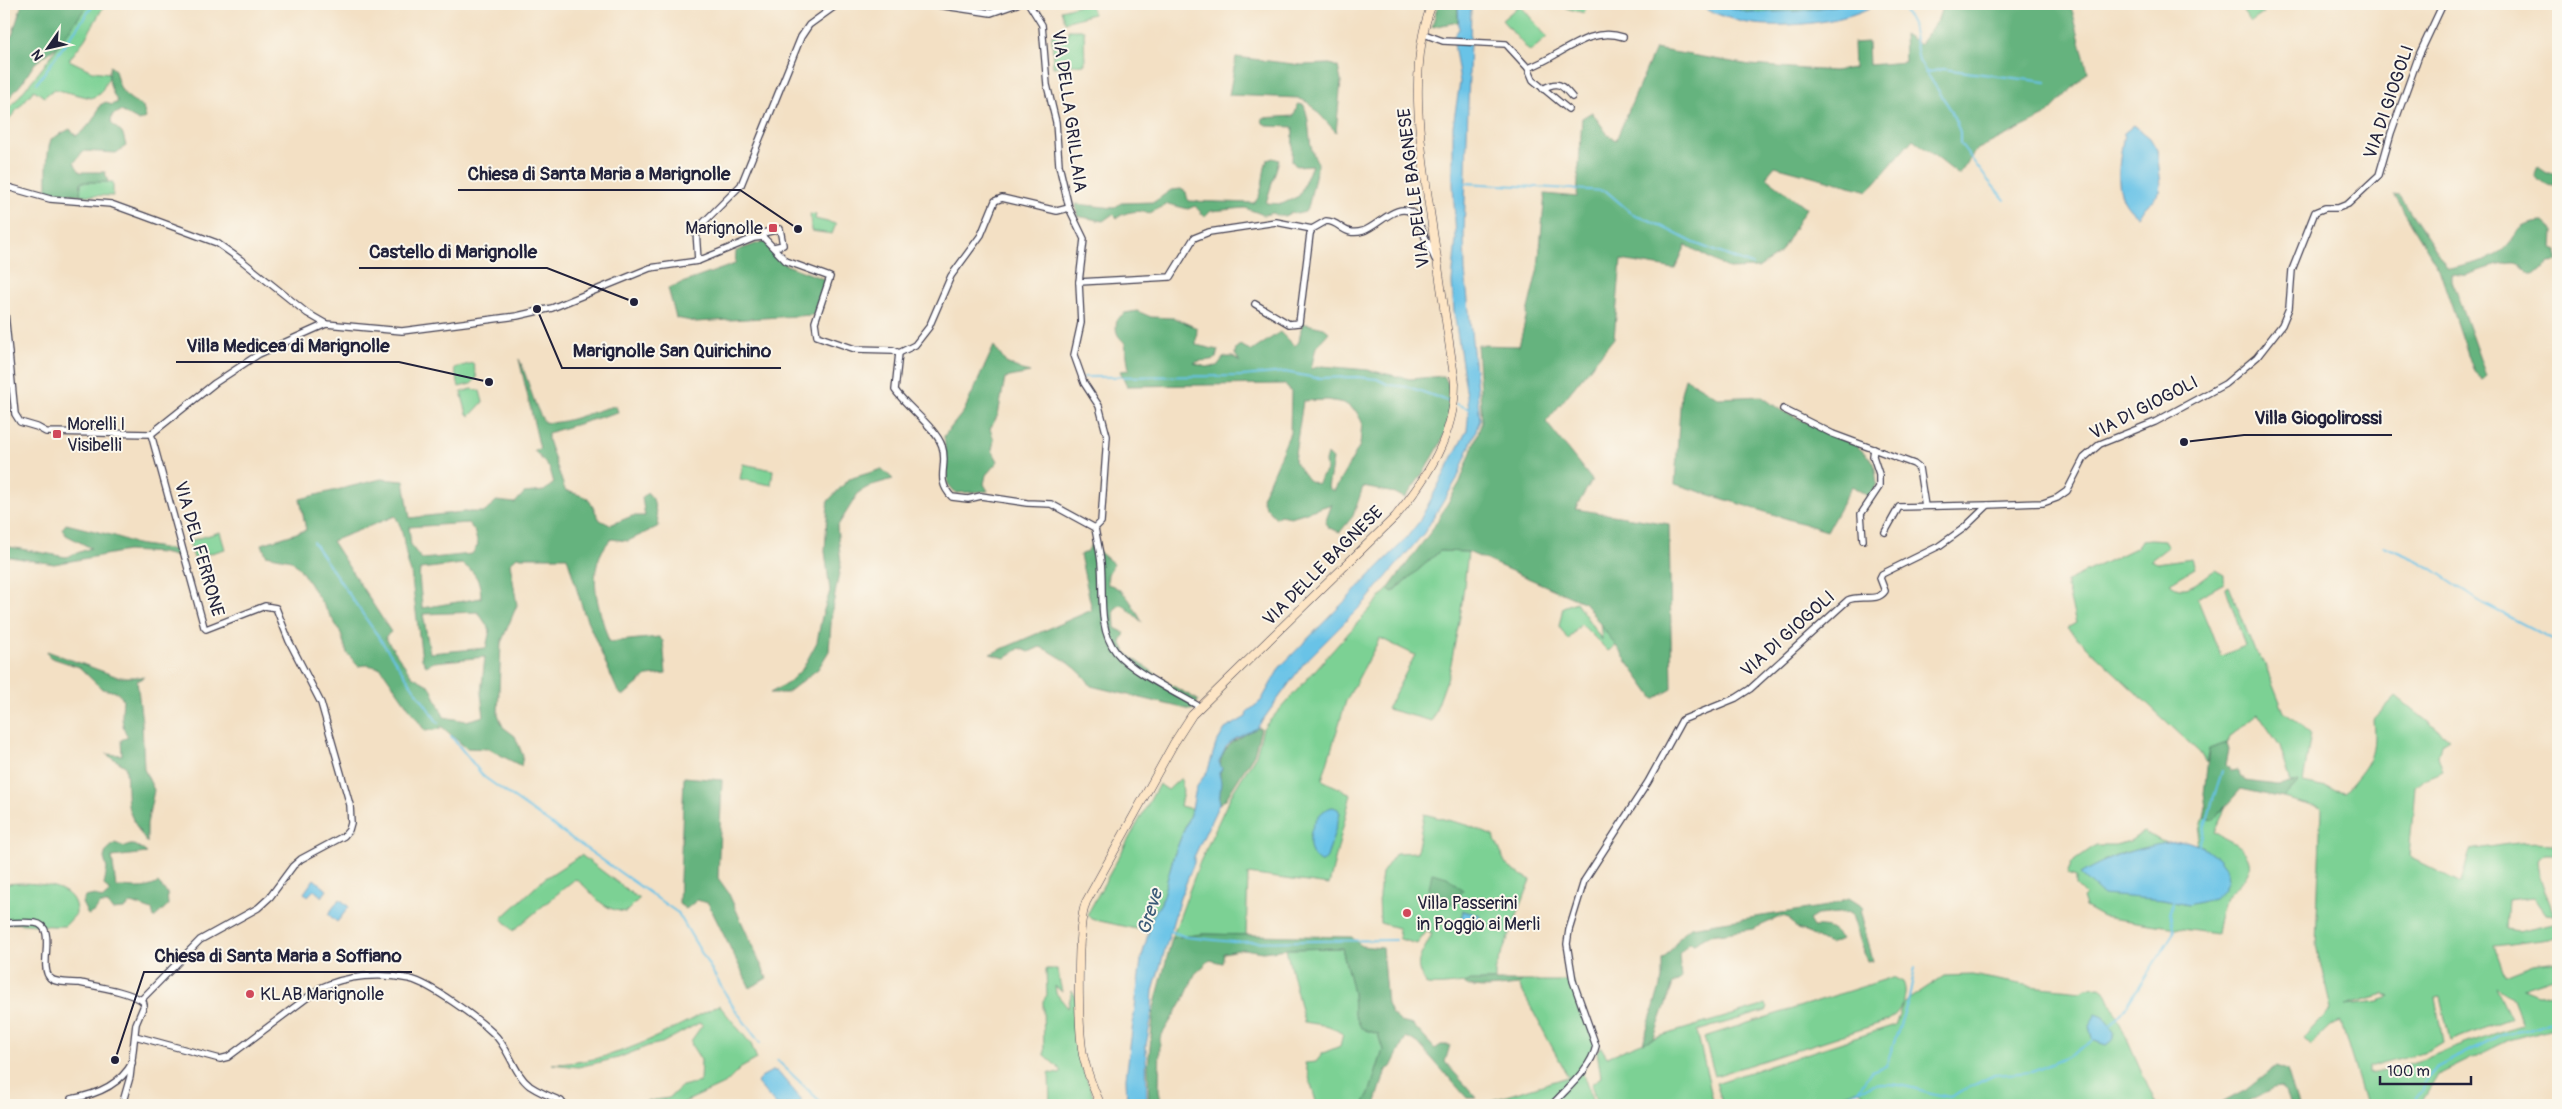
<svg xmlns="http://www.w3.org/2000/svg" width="2562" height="1109" viewBox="0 0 2562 1109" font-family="Pangolin,sans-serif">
<rect width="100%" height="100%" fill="#fbf7ec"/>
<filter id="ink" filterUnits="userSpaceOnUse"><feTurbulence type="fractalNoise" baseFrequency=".02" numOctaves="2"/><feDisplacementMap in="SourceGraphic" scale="10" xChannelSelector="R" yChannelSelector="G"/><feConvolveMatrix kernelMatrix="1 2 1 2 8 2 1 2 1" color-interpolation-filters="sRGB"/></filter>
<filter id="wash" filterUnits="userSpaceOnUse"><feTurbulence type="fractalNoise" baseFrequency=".0096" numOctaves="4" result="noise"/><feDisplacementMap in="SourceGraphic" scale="20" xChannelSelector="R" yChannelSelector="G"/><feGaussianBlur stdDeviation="1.12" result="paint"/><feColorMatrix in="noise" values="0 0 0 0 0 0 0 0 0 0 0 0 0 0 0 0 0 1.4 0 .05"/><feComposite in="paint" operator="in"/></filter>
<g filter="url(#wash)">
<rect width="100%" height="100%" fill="#f3e0c4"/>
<g fill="#7cd194" stroke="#4f7a68" fill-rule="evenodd">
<path d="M88 4H105L85 39 69 60 92 71 109 73V77L100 94 91 98 54 89 44 97 34 90 4 125V115L43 67Z"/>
<path d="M1083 4H1091L1093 14 1065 22 1061 10Z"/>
<path d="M1551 4H1587L1584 13Z"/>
<path d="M2238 4H2257L2264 13 2251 22Z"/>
<path d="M1520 5 1547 37 1530 52 1502 20Z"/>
<path d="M1068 30H1084L1085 64 1053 67 1052 34H1068Z"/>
<path d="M81 182H113V196L80 195Z"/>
<path d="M810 214 816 215 815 219 836 224 832 234 811 231Z"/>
<path d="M473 363 477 378 471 384 459 387 454 368Z"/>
<path d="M472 389 480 391 483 402 470 416 467 414 461 392Z"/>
<path d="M743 464 773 470 771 485 740 479Z"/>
<path d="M220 532 225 549 194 558 189 541Z"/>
<path d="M2151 539 2164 540 2168 547 2151 560 2157 563 2192 558 2195 568 2170 583C2185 597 2201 579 2215 570L2224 575V583L2197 598 2221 656 2245 646 2226 588 2229 586 2254 649 2264 662 2284 712 2311 733 2303 783 2345 792C2368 764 2377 758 2373 720L2396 696 2449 739 2441 744 2438 756 2443 771 2424 779 2415 787 2409 857 2461 883 2470 850C2498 846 2529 839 2558 844V854H2545L2537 860C2538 879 2548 896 2554 915L2546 914 2534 897 2508 900 2506 929 2517 931 2558 922V936L2549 939 2494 946 2505 975 2533 964 2558 961V976L2522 988 2537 994 2558 993V1027L2509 1040 2438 1075 2420 1105H2366L2341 1022 2330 1026 2310 1045 2303 1038 2331 1009 2316 945 2321 808 2283 798 2297 783H2291L2280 746 2258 714 2232 734 2227 743 2209 749 2206 763 2200 753 2067 628 2076 623 2067 588V581L2137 547 2141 540ZM2496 987 2512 997 2523 1025C2471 1038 2423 1065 2368 1073V1067L2430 1050 2443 1042 2435 997 2440 996 2450 1041 2511 1018ZM2384 994 2391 997 2379 1001 2346 1005Z"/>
<path d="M1440 551 1468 552 1461 611 1449 674 1432 721 1387 709 1415 655 1380 638 1346 701 1322 780 1351 794 1329 885 1248 874 1246 935 1203 934 1172 938 1199 864 1231 795 1256 755 1263 728 1388 589 1393 592Z"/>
<path d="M1576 602 1602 640 1600 622 1617 645 1608 651 1581 624 1568 640 1559 626 1563 607Z"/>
<path d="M1181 778 1183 792 1180 806 1192 809 1173 858 1161 903 1153 916 1149 932 1091 919 1087 915 1159 784 1168 790Z"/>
<path d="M2226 807 2214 832C2224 839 2239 843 2246 854 2259 874 2232 886 2225 900 2220 911 2218 922 2216 934L2103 917 2085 907 2082 898 2085 895 2076 886V877L2067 874 2072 862 2096 845H2116L2130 841 2143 832 2167 843 2124 853 2103 861 2164 900 2188 905 2204 847 2196 844 2204 817 2214 819Z"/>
<path d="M1424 814 1467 825 1493 836C1509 865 1497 863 1531 880L1495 971V981C1472 980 1450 987 1427 985 1409 961 1424 955 1432 933L1427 931 1417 944 1400 939 1398 928 1380 923 1379 895 1382 873 1396 853 1417 852Z"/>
<path d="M581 855 639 899 626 912C596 909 595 891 575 879L513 931 502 918 544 879Z"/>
<path d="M21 883C42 884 78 885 76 914L65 926C44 927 26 923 4 923V884Z"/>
<path d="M1342 948 1353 992 1354 1013 1365 1030 1378 1034 1383 1050 1370 1091 1363 1105H1317L1305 1063 1316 1062 1323 1053 1340 1046 1343 1034 1329 1026 1304 1022 1286 949Z"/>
<path d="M1046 969H1057L1062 992 1055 986 1056 993 1068 1008 1072 990 1075 995 1079 1060 1097 1105H1050L1049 1073 1060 1074 1062 1071 1044 1055 1043 1001 1047 995Z"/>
<path d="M1972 975 2030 986 2082 991 2086 988 2100 987 2106 992 2156 1105H1929L1870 1098 1857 1090 1811 1105H1723L1716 1083 1895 1025 1903 1003 1944 976Z"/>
<path d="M1893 977 1903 982C1910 996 1899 1014 1887 1021L1715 1076 1704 1037Z"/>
<path d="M1522 981H1573L1596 1046 1582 1071 1594 1105H1477L1568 1077 1519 985Z"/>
<path d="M719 1005 751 1044 757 1059 741 1068 726 1083 678 1105H640L648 1101 669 1098 682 1086 700 1082 701 1060 692 1046 691 1041 703 1024 699 1023 662 1043 648 1046 618 1058 578 1067 552 1064C615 1063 664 1033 719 1005Z"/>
<path d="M1766 1005 1768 1008 1766 1011 1697 1031 1714 1105H1597L1591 1084 1601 1077 1597 1051 1601 1047 1607 1057 1654 1038Z"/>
</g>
<g fill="#65b37e" stroke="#446a5c" fill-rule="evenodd">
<path d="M22 4H88L57 47 35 63 22 83 9 98 4 96V37L12 36Z"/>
<path d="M1438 4H1458V22L1432 27Z"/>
<path d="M1719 4H1847L1800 11 1748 13Z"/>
<path d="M1943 4H2067L2072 10 2088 72 2045 116 1976 150 1959 175 1913 139 1868 191 1775 166 1766 177 1806 208 1780 253 1758 268 1729 269 1686 245 1675 269 1621 260 1614 338 1546 422 1592 480 1575 509 1669 524 1672 689 1654 699 1585 603 1468 552 1440 551 1393 592 1388 589 1432 530 1460 482 1482 422 1477 345 1519 346 1538 268 1545 194 1577 197 1582 118 1592 112 1608 135 1616 140 1655 49 1750 65 1834 71 1854 68 1853 43 1868 42 1869 65 1905 62 1904 34 1920 44 1938 19Z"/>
<path d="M1236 57 1301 65 1330 64 1338 67 1341 81 1336 132 1309 103 1298 98 1229 95Z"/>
<path d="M110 66 115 70C120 93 124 95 143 107L146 118 139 121 121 111 112 115 111 123 123 134 126 146 116 153 83 151 74 163 80 172H105L108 182H81L80 195 47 191C47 175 46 155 51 139L70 129 76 136C88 128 95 119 100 105L106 102 111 105 118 102C111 92 107 79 110 66Z"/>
<path d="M1298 104 1304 105C1312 125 1306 146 1318 163L1309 204 1305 212 1297 214 1291 212C1284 218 1280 217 1273 213L1264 215 1245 208 1211 211 1205 217 1195 206 1188 209 1168 204 1150 213C1139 210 1126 211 1117 218L1113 214 1103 221 1077 216 1076 204 1114 208 1121 203 1154 202 1171 190 1181 189 1186 192 1188 201 1254 203C1264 194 1262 174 1267 160L1273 158 1279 160 1266 203 1282 204 1299 196 1312 165 1296 166 1292 161 1293 127 1268 126 1263 123 1262 118 1294 116Z"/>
<path d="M2538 167 2547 173H2558V186C2547 186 2541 185 2535 175Z"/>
<path d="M2394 195 2400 196 2447 267 2455 268C2466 265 2491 260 2499 253 2519 238 2513 223 2544 222L2554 231 2553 249 2558 251V261L2550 262 2535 275C2526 274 2523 262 2512 263 2497 264 2481 270 2467 275 2464 276 2456 274 2452 274V281L2486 376 2482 379 2474 372 2439 269Z"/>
<path d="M764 241 784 264 826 280 813 315 696 322 676 318 668 288 735 264 736 251Z"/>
<path d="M1137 311 1151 317 1174 318 1197 328 1196 345 1218 350 1216 358C1209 362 1202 359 1194 363L1206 367 1217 366 1224 357H1233L1240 362 1235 354 1236 348 1240 345 1252 351 1280 332 1294 346 1299 342 1302 323 1324 328 1329 332 1316 347 1311 369 1322 366 1368 370 1410 379 1444 376C1468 414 1428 467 1405 498L1395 493 1363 487 1353 516 1340 532 1329 528 1325 523 1332 504 1291 517 1280 515 1276 518 1265 506 1262 498 1290 433 1291 392 1284 384 1127 386 1120 371 1129 370 1125 343C1116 335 1115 331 1117 319L1125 313ZM1328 400 1344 403 1356 411 1362 422 1360 445 1334 491 1328 488 1333 459 1328 454 1325 461 1326 470 1317 484 1308 480 1294 461 1303 401Z"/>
<path d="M994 346 1006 363 1030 373 1005 378 998 415 990 429 994 440 992 450 998 461 986 475 984 484 988 491 956 493 948 484 944 436 964 411Z"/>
<path d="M519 359C529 380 532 402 544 422 564 426 595 409 616 406L618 412 548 433V440L565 490 588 498 600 520 610 525 632 516H645L642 498 647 492 653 499 659 526 628 541 611 539C583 569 599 608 609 642L659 637 663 641 666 674 647 676 623 696 618 692 584 613 567 557H517L510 563 517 605 501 643 498 714 503 727 515 736 523 756 521 766 489 749 466 748 441 726 440 729 425 731 381 668 367 665 358 666 347 653 340 631 300 569 291 560 266 555 262 544 306 530 300 499 381 479 404 481 410 518 462 512H485L496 501 515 503 524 493 544 491 554 483 550 469 534 450 540 449ZM395 516C406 531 403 555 411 572L422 659 426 666 434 662 485 657 481 694 484 716 466 721 444 717 430 686 412 676 385 637 391 632 332 541ZM468 523 474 530 478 545 472 554 422 559 411 546 409 527ZM462 564C476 572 481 582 481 598L422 608C422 595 418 582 420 569ZM478 612 490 630 486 648 430 653 423 614Z"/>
<path d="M1685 378 1719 398 1761 396 1779 409 1857 446 1874 462 1877 484 1869 497 1852 486 1827 531 1675 484 1681 393Z"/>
<path d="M882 469 893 479 872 485 859 492 837 527 841 563 832 610 829 651 818 669 787 693H770L788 683 803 668 817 642 822 616 830 591 825 551 828 501 849 479Z"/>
<path d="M66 524 115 536 136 544 176 550 178 557 162 553 127 551 54 564 4 556V546L66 557 91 548 66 535 62 529Z"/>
<path d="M1091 545 1114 564 1108 574 1107 584C1126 588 1133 606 1142 622L1123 605 1118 606 1114 611 1115 628 1125 633 1121 642 1127 654 1173 686 1198 700 1195 708 1191 710 1091 686C1081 669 1059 655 1040 647L1029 652 1020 648 1005 658 990 654 1092 610 1080 555 1087 552Z"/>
<path d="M47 651 118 677H144L137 681 142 722 144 769 154 790 147 824V843C141 835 129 815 128 805 126 792 128 779 125 766L106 754 122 755 121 740 128 737C120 724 122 714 123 699L117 692 102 689 79 667 49 657Z"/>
<path d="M1257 728H1261L1254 754 1225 800 1219 804C1223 757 1209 753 1257 728Z"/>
<path d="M2227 743 2229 749 2226 765 2231 771 2238 770 2245 781 2277 785 2298 782 2283 798 2241 789 2214 819 2204 817 2206 807 2204 794 2209 749Z"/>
<path d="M684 777 722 780 718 878 728 892 767 978 750 988 708 903 697 900 686 909 679 904Z"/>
<path d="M115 843 125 847C134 842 139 847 147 853L112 857 116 887C133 887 143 891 158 883L167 893 168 905 154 918 152 910 132 903 124 909 112 910 108 904H100L95 911 88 915 82 903 85 897 95 895 102 899 110 892 104 885 107 869 104 858 106 851Z"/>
<path d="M1432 873 1447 877 1463 890 1455 903C1444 904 1435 903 1428 894Z"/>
<path d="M1849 898 1863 907 1861 914 1873 961 1867 962 1851 912 1817 915 1809 920 1813 927C1826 926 1833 928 1841 939L1830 944C1817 940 1810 932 1797 929L1789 918 1782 916 1753 929 1710 935 1694 944 1689 943 1679 954 1681 979 1673 984 1654 1038 1643 1043 1662 980V960C1674 950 1677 936 1691 927L1827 906Z"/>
<path d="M1203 934 1352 937 1361 946 1382 948 1387 1004 1391 1013 1401 1022 1413 1025 1435 1049 1441 1045H1450L1445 1062 1477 1098H1467L1418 1043 1406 1037 1391 1067 1386 1070 1375 1105H1363L1370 1091 1383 1050 1378 1034 1361 1028 1354 1013 1353 992 1342 948 1286 949 1263 952 1243 949 1224 953 1222 963 1210 960 1195 974 1185 997 1160 1038 1159 1090 1162 1105H1149L1148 1066 1154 1008 1172 938Z"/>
<path d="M1470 981H1522L1519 985C1503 986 1477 992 1463 983Z"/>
<path d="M2276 1066 2287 1070 2298 1105H2290L2285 1092 2280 1088 2273 1089 2241 1105H2218L2246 1090Z"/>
</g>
<g fill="#69c3e7" stroke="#467291">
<path d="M1458 4H1471V9L1464 234 1465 271 1480 420 1457 479 1424 533 1365 602 1304 663 1257 728 1235 739 1226 747 1219 762 1222 769 1219 773 1221 782 1219 804 1194 857V863L1180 898 1153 991 1151 1020 1146 1045 1147 1105H1127L1126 1078 1141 960 1153 916 1161 903 1173 858 1192 809 1196 788 1208 770 1216 744 1225 729 1246 717 1247 712 1261 701 1280 667 1403 542 1419 522 1467 430 1469 409 1454 312 1452 282 1456 239 1453 184V126L1460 82 1453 37 1459 29Z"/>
<path d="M1696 4H1719L1749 13 1800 11 1847 4H1876C1849 22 1788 28 1755 24 1740 23 1708 12 1696 4Z"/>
<path d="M2134 125 2150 138 2157 150 2161 185 2160 192 2137 216C2132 212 2127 207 2124 201 2114 182 2121 153 2124 133Z"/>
<path d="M1333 807 1338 809 1340 814 1327 857 1323 862H1320C1317 860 1313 856 1312 853 1305 837 1315 810 1333 807Z"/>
<path d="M2186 841 2204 847 2218 858 2226 869 2228 879 2224 890 2214 899 2188 905 2164 900 2103 895 2080 874C2113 854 2148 844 2186 841Z"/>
<path d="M314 879 327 890 322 897 314 890 308 896 304 893Z"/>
<path d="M340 899 349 907 337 922 328 914Z"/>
<path d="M1463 911 1480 915 1478 924 1461 920Z"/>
<path d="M2096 1014 2104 1017 2114 1034V1039L2106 1045 2092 1040 2089 1025Z"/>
<path d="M772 1071H777L802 1100 799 1104 776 1105 757 1083 761 1077Z"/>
</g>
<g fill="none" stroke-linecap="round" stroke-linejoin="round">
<g stroke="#69c3e7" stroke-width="2">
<path d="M1901 4 1912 24 1919 61 1951 110 1960 132V143L1986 178 2005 200"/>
<path d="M1925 73 1943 69 2046 82"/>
<path d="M37 83 94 4"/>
<path d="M1465 183 1606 191 1635 216 1649 220 1694 243 1752 265"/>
<path d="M1084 377 1243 376 1285 372 1316 378 1357 377 1377 379 1389 385 1409 387 1451 402"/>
<path d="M1456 404 1470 409"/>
<path d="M313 542 438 723"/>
<path d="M2384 546 2423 563 2482 603 2558 642"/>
<path d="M451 736 484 777 678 913 734 1008 760 1043"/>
<path d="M2199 845 2222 771"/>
<path d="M1168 930 1186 937 1233 942 1396 940"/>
<path d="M2110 1026 2124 1010 2174 932 2170 913 2175 900"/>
<path d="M777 1060 824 1105"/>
<path d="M1857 1092 1871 1071 1886 1066 1909 998 1915 967"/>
<path d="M1823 1105C1837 1100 1860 1088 1874 1085 1900 1080 1925 1094 1950 1097L1994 1075 2032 1072 2068 1057 2093 1040"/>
<path d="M2407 1105 2422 1092 2426 1079 2435 1069 2502 1034 2522 1031 2558 1020"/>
</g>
</g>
</g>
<g filter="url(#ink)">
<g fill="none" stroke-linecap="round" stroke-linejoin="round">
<defs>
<g id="minor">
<path d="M931 4 991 13 1017 4"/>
<path d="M1029 4 1042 25 1047 85 1056 122 1059 165 1069 208 1084 239 1079 282 1081 323 1074 355 1084 383 1099 406 1107 436 1101 522 1095 528"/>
<path d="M1424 34 1443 41 1506 44 1528 68 1533 80 1568 109"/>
<path d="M1528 68C1559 58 1588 25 1623 37"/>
<path d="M1543 89C1558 80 1562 85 1572 97"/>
<path d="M4 186 50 199 111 204 144 216 217 243 241 260 307 313 326 324 402 331 517 316 552 308 650 268 698 261 754 238 763 237 786 261 830 277 815 322 817 336 855 349 893 350 899 353 895 390C906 406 936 428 942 446 949 465 934 479 952 497L968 499 981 496 1027 503 1051 504 1095 528C1097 540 1100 551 1101 563 1104 592 1097 628 1116 652 1131 671 1178 694 1200 707"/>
<path d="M763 237V233L780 229 783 245 774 247"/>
<path d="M698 261 696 230 741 185 801 37 809 25 838 4"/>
<path d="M1079 282 1170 277 1194 238 1209 232 1276 222 1312 229"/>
<path d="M4 303 15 414 20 422 37 427 46 432 151 434 215 383 259 354 326 324"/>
<path d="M1255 304 1289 324 1299 323 1310 234 1312 229 1326 221C1341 221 1343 237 1363 231 1379 226 1398 199 1415 215L1435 259"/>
<path d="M899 353 915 345 929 327 951 276 981 235 995 201 1002 198 1057 211 1069 208"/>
<path d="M1783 409 1833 434 1914 464 1919 468 1925 506"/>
<path d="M1885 532 1899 507 1988 505"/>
<path d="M1863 540 1861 514 1879 487V474L1873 456 1874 449"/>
<path d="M4 923C14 923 25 922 35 923 58 926 38 966 50 978 57 984 72 982 80 983 99 987 127 991 143 1001L144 1005 136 1024 130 1077 122 1105"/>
<path d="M141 1000 200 940 258 908 270 897 293 866 301 859 344 836 349 830 351 823 350 805 321 703 289 641 276 608 265 606 206 629 204 627 151 434"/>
<path d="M135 1036 220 1059 228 1057 320 988C347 975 381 973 410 979 431 984 477 1018 493 1033 509 1047 513 1073 530 1086 539 1092 551 1097 561 1101L564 1105"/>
<path d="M71 1099C95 1095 120 1085 132 1063"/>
<path d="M1552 1105C1567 1088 1591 1069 1596 1046L1573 981 1567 944 1569 930 1584 881 1648 782 1682 720 1736 698 1750 689 1848 600C1860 594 1877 603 1885 591L1880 578 1882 574 1939 546 1964 528 1988 505 2043 503 2057 498 2067 491 2084 458 2100 444 2155 422 2225 384 2257 357 2282 325 2289 308 2292 270 2315 212 2325 208H2338L2348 204 2379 175 2391 133 2419 55 2443 4"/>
</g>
<path id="secondary" d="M1101 1105C1093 1089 1087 1072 1083 1055 1078 1027 1076 927 1086 902L1174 743 1192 715 1395 517C1427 478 1455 435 1455 383 1447 331 1440 278 1432 225 1422 158 1406 68 1432 4"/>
</defs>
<use href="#minor" stroke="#413e50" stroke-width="8"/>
<use href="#secondary" stroke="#413e50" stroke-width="9"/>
<use href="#minor" stroke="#fff" stroke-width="5.5"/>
<use href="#secondary" stroke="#fde5c5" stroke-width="8"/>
</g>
</g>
<g fill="#d1495b" stroke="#fbf7ec" stroke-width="2">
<rect x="768" y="223" width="10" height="10" rx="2.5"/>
<rect x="52" y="429" width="10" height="10" rx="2.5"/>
<circle cx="1407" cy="913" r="5"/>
<circle cx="250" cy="994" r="5"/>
</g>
<g text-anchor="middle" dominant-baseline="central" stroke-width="4" stroke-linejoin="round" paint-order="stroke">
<g font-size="18" fill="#22223b" stroke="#fbf7ec">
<text transform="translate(2389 102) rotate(-71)">VIA DI GIOGOLI</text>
<text transform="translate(1069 111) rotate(82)">VIA DELLA GRILLAIA</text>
<text transform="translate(1414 188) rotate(-97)">VIA DELLE BAGNESE</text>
<text transform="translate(2144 408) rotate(-27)">VIA DI GIOGOLI</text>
<text transform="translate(199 549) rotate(74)">VIA DEL FERRONE</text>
<text transform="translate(1323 566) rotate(-45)">VIA DELLE BAGNESE</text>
<text transform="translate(1788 634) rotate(-42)">VIA DI GIOGOLI</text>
</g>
<g font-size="18" fill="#22223b" stroke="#fbf7ec" text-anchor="start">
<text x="763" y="228" text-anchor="end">Marignolle</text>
<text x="67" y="424">Morelli I<tspan x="67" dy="21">Visibelli</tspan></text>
<text x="1417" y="903">Villa Passerini<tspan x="1417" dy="21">in Poggio ai Merli</tspan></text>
<text x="260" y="994">KLAB Marignolle</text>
</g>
<g font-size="19" font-style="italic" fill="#3b5a77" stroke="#fbf7ec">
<text transform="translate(1150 912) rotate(-73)">Greve</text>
</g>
</g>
<path fill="none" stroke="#22223b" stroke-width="2" d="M798 229L740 190H458M634 302L547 268H359M489 382L399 362H176M537 309L562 368H781M2184 442L2244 435H2392M115 1060L144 972H412"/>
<g fill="#22223b" stroke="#fbf7ec" stroke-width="2">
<circle cx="798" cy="229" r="5"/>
<circle cx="634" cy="302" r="5"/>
<circle cx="489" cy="382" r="5"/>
<circle cx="537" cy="309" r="5"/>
<circle cx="2184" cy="442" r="5"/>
<circle cx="115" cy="1060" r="5"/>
</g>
<g font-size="19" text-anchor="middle" font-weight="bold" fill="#22223b" stroke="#fbf7ec" stroke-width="4" stroke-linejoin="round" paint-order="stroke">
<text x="599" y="180">Chiesa di Santa Maria a Marignolle</text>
<text x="453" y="258">Castello di Marignolle</text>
<text x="288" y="352">Villa Medicea di Marignolle</text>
<text x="672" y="357">Marignolle San Quirichino</text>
<text x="2318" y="424">Villa Giogolirossi</text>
<text x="278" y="962">Chiesa di Santa Maria a Soffiano</text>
</g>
<rect width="2562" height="1109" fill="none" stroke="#fbf7ec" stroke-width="20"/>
<g transform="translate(48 48) rotate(236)" stroke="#fbf7ec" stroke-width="4" paint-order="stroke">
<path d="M0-4L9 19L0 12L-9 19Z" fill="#22223b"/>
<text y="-8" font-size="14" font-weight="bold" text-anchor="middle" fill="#22223b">N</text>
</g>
<path d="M2380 1076v8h91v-8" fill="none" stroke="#22223b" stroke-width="2.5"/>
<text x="2387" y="1076" font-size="15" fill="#22223b" stroke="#fbf7ec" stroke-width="4" paint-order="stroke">100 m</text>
</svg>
